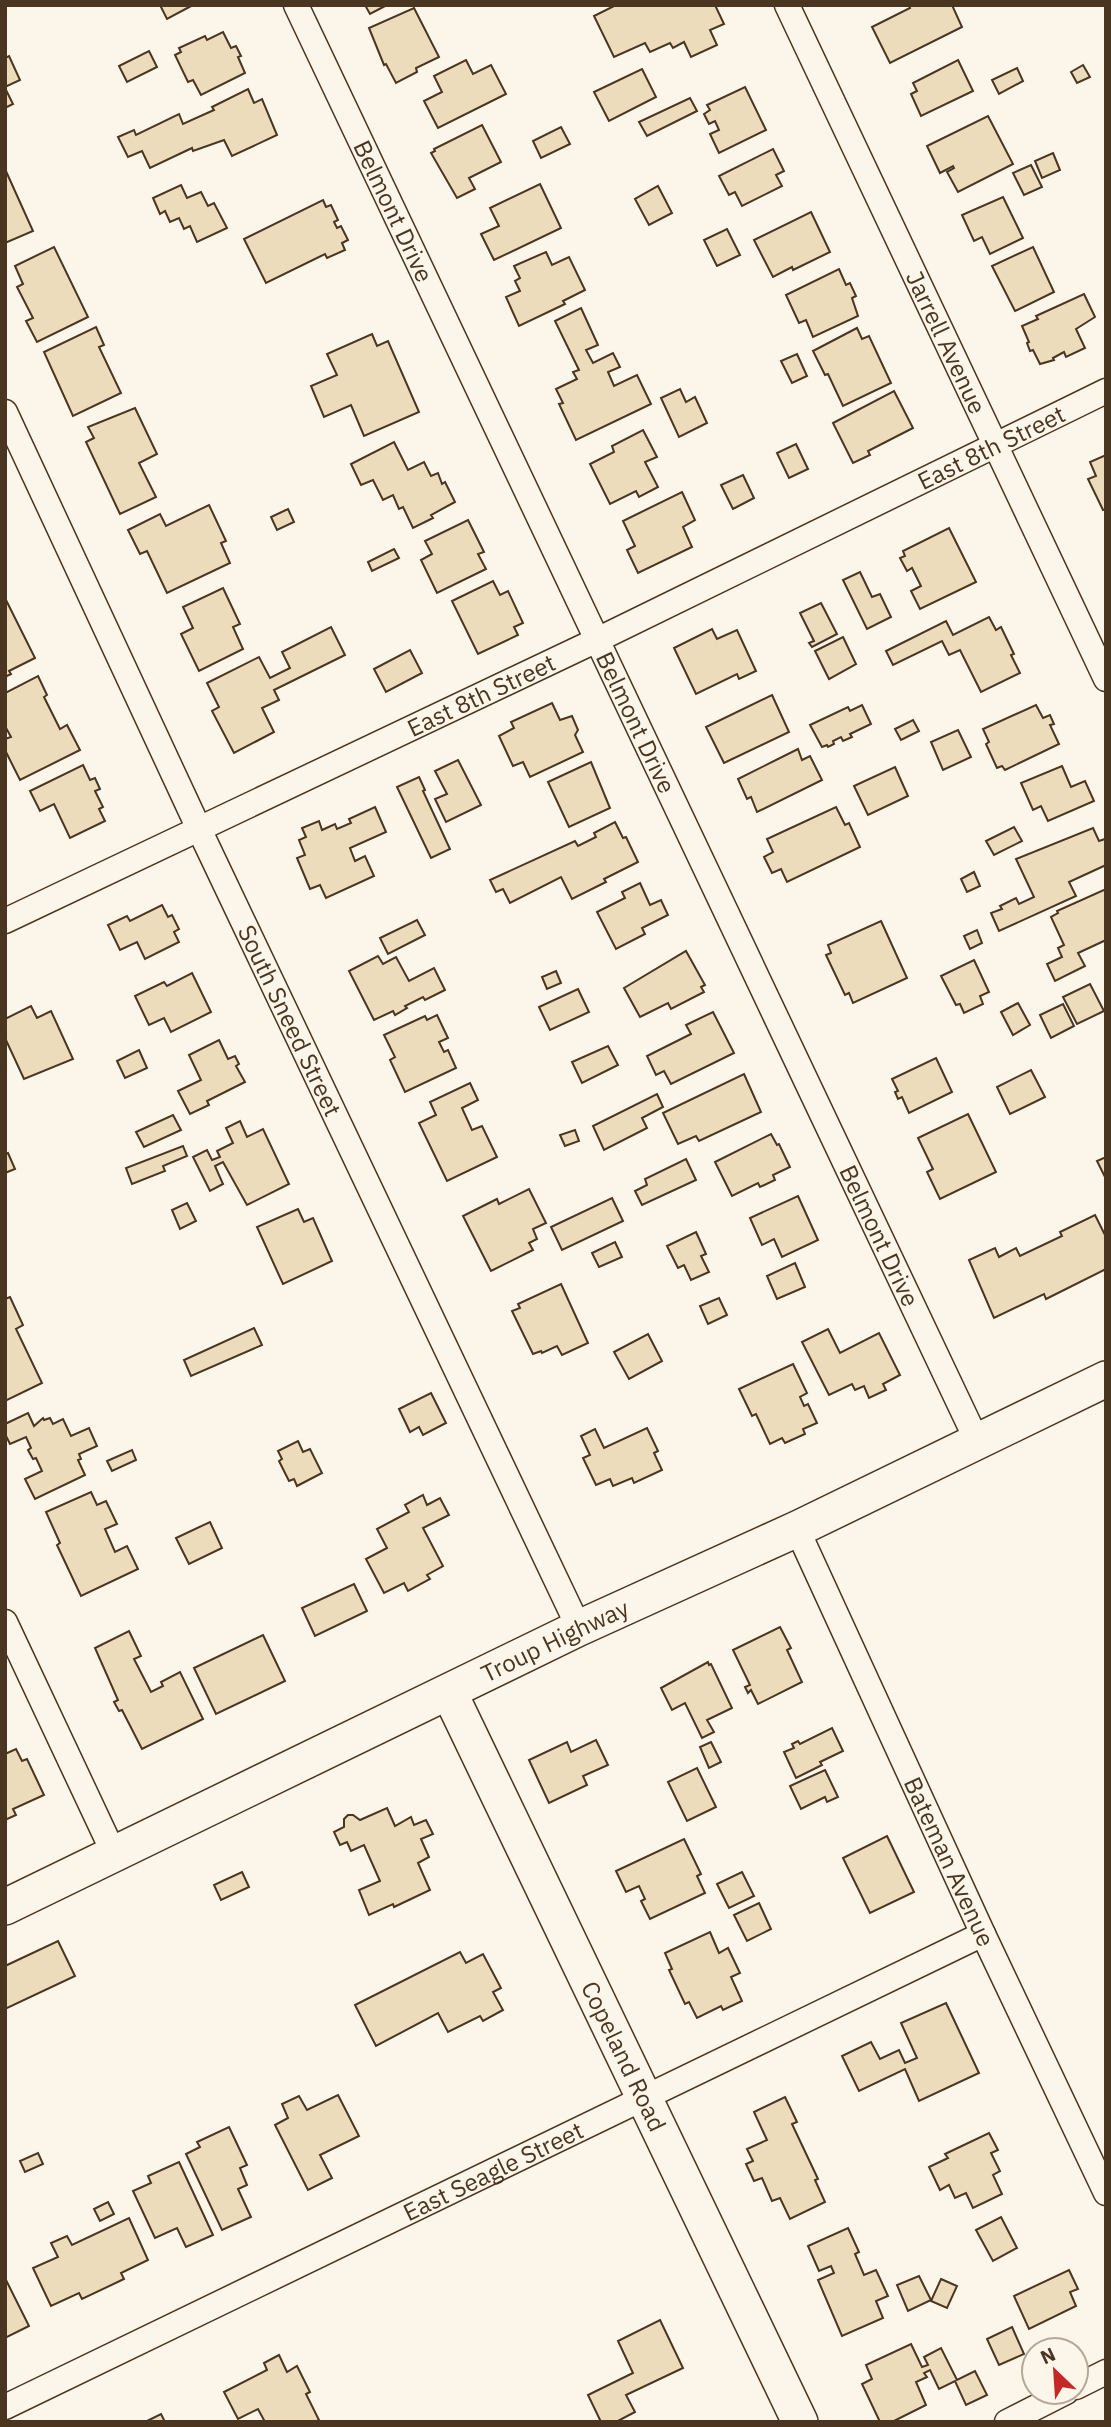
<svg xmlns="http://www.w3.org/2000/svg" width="1111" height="2427" viewBox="0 0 1111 2427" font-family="'IBM Plex Sans',sans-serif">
<rect width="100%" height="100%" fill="#fbf6e9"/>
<g fill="#ecdcbc" stroke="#4a3520" stroke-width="2">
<path d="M160 5H193L167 19Z"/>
<path d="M365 5H387L370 14Z"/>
<path d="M616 5H715L724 24 710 30 717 45 691 57 684 42 673 48 670 43 650 52 645 43 614 57 594 16Z"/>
<path d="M909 5H952L962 27 890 63 872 27 910 8Z"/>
<path d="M414 8 439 57 416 68 417 72 396 83 386 64 384 65 369 28Z"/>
<path d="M223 32 231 48 236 46 241 56 238 57 245 73 201 95 193 80 188 82 175 55 181 52 179 48 205 36 207 40Z"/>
<path d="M149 51 157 67 127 82 119 66Z"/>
<path d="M9 56 20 80 5 87V58Z"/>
<path d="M466 60 473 74 491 65 506 94 438 128 424 101 442 92 434 76Z"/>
<path d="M958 60 973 91 921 116 911 94 917 91 913 83Z"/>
<path d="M1083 65 1090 77 1077 83 1071 72Z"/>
<path d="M1017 68 1023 81 999 94 992 80Z"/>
<path d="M642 69 656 97 609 121 594 92Z"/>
<path d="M745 87 766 130 719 153 710 134 719 130 715 121 709 124 704 114 710 110 707 105Z"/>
<path d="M5 88 13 104 5 108Z"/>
<path d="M248 89 254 103 262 99 277 135 232 156 224 140 193 151 192 148 150 168 142 151 128 157 118 137 134 130 136 135 179 114 183 124 214 110 212 107Z"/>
<path d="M690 98 697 111 647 136 639 122Z"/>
<path d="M988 116 1013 164 958 192 947 172 954 168 953 166 940 173 927 146Z"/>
<path d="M482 125 501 162 469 178 475 189 457 198 431 153 435 151 434 149Z"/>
<path d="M561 127 570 144 541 158 533 141Z"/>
<path d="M773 149 784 171 776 175 782 186 742 206 735 192 729 195 719 176Z"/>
<path d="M1053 153 1060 170 1042 178 1035 161Z"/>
<path d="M1031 165 1042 187 1024 195 1013 173Z"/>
<path d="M5 169 33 231 5 243Z"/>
<path d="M540 184 561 228 494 260 481 234 499 226 490 208Z"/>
<path d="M181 185 187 198 201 192 208 206 214 203 227 228 197 242 190 226 184 229 179 218 170 222 165 211 160 214 153 198Z"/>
<path d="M658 186 672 213 649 225 635 199Z"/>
<path d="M1003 197 1023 238 990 254 982 237 974 241 962 215Z"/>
<path d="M323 200 326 207 331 205 338 220 334 222 337 228 341 226 348 240 342 243 345 250 327 258 325 254 266 283 244 239Z"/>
<path d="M811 212 830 252 793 270 792 267 773 277 754 240Z"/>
<path d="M727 229 740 255 717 266 704 240Z"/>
<path d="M54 247 88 317 37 342 26 321 33 318 17 287 23 284 15 266Z"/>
<path d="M1033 247 1054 292 1015 311 992 266Z"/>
<path d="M546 252 552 265 569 257 585 290 563 301 565 304 519 326 506 297 520 291 515 281 520 278 514 266Z"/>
<path d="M839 269 846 285 850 283 856 296 852 298 858 316 813 337 806 320 799 323 786 295Z"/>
<path d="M1084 294 1095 317 1076 329 1085 348 1066 357 1064 352 1053 358 1054 360 1040 364 1033 350 1030 351 1027 343 1029 342 1022 326 1038 319 1036 316Z"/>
<path d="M581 308 598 345 586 350 593 363 613 353 620 367 608 372 614 386 637 375 651 404 576 440 559 404 563 403 556 389 577 379 573 372 579 370 555 321Z"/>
<path d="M96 327 104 345 99 347 121 393 73 416 44 352Z"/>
<path d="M857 328 862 339 869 336 891 383 843 406 828 374 825 375 813 351Z"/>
<path d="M372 334 377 346 388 341 419 412 364 436 351 405 324 417 311 386 337 375 327 354Z"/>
<path d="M797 354 807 376 792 383 781 361Z"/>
<path d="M680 389 686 402 695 397 707 423 679 437 661 398Z"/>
<path d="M894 391 913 428 868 451 870 455 853 463 833 423Z"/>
<path d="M135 408 157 454 139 463 156 497 120 514 86 442 94 438 88 427Z"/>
<path d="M643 430 657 457 645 462 658 487 639 497 636 491 610 504 590 464 614 452 612 446Z"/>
<path d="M394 442 408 470 424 462 431 476 438 473 442 484 445 482 455 502 431 515 433 518 413 528 403 507 399 509 393 495 383 500 373 480 361 485 351 464Z"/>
<path d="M796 444 808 469 789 478 777 453Z"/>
<path d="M1106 455V509L1103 510 1088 479 1096 476 1090 462Z"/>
<path d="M743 475 754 498 733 509 721 485Z"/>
<path d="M682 492 695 520 683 527 692 547 638 573 627 550 635 546 623 521Z"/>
<path d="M209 505 226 541 221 543 230 563 167 593 147 551 140 554 128 530 160 514 166 526Z"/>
<path d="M288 509 294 522 277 530 271 517Z"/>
<path d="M468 520 484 552 478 554 486 569 437 593 421 560 432 554 425 541Z"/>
<path d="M949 528 976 582 920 609 911 591 921 586 912 568 907 571 900 558 905 556 903 551Z"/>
<path d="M394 549 399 558 372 571 368 562Z"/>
<path d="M860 572 872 597 880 594 891 617 867 629 843 580Z"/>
<path d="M493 581 500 595 508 591 523 623 514 627 518 635 478 654 452 601Z"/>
<path d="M223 588 240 624 233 627 243 649 199 671 181 634 193 628 183 607Z"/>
<path d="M5 598 35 658 9 671 11 674 5 677Z"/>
<path d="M821 603 837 634 812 647 809 643 814 641 800 613Z"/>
<path d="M989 617 996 630 1001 627 1014 654 1011 655 1020 673 981 692 960 650 949 655 942 641 893 665 886 651 946 621 953 635Z"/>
<path d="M331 627 345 655 274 690 279 700 262 708 274 732 234 753 212 711 219 707 207 683 259 657 270 678 290 668 282 652Z"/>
<path d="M712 629 717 639 737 630 756 671 739 679 737 674 696 694 674 648Z"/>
<path d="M843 637 856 664 829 679 815 651Z"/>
<path d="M410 650 422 673 386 692 374 669Z"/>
<path d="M38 676 47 695 44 697 60 729 67 725 80 750 20 780 5 750V739L11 737 5 726V693Z"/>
<path d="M772 695 789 732 724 763 706 727Z"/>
<path d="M552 703 560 720 572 716 578 730 575 735 583 752 530 777 523 762 513 766 499 736 514 728 511 722Z"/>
<path d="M862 705 871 724 850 734 852 737 843 741 841 737 833 741 834 744 828 747 827 745 822 747 810 725 848 707 850 711Z"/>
<path d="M1036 705 1043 718 1050 715 1054 724 1050 725 1059 744 1005 770 1002 766 997 768 986 744 989 742 983 729Z"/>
<path d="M913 720 919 731 901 740 895 729Z"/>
<path d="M958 730 971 757 943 770 931 742Z"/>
<path d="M798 749 802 760 810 756 822 780 757 812 751 797 747 799 738 779Z"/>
<path d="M458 760 481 805 446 822 435 799 447 794 435 771Z"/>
<path d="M591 762 610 808 569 827 548 782Z"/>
<path d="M83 765 90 780 95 778 100 789 95 791 103 807 99 809 105 821 70 838 54 804 40 811 30 791Z"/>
<path d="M1062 766 1071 787 1085 781 1094 801 1048 821 1041 806 1033 810 1021 783Z"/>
<path d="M895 767 908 796 868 815 854 786Z"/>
<path d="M419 777 425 790 423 791 450 849 431 858 397 787Z"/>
<path d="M375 807 386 832 350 848 355 861 365 856 374 876 326 898 320 885 310 889 297 858 305 855 299 840 306 837 302 828 319 821 322 830 335 824 337 829 351 823 349 819Z"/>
<path d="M836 807 845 825 849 823 860 847 787 882 781 869 772 873 764 857 773 852 767 839Z"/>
<path d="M615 822 623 838 626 837 638 862 604 879 606 882 572 899 561 877 510 903 503 889 496 892 490 880 575 841 578 846 596 837 594 833Z"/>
<path d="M1014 827 1022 841 994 855 986 841Z"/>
<path d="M1093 828 1099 841 1105 839 1106 840V865L1069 882 1076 896 999 931 991 913 1002 909 1000 906 1016 898 1019 904 1034 897 1016 859Z"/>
<path d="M974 872 980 886 967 892 961 879Z"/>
<path d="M640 883 650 905 661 900 668 915 642 928 645 934 616 949 597 912 625 898 622 892Z"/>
<path d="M1106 889V940L1078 953 1085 966 1055 981 1047 964 1062 957 1058 948 1064 945 1051 917 1058 913 1057 911Z"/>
<path d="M162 905 168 917 172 915 179 929 174 932 179 942 145 959 137 942 120 950 108 925 127 916 130 921Z"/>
<path d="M417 920 425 935 388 954 380 938Z"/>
<path d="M881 921 907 978 853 1003 849 993 845 995 826 955 831 953 828 945Z"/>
<path d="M977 930 982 943 970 949 964 936Z"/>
<path d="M686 951 705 985 701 987 704 992 671 1009 668 1003 640 1017 624 988Z"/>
<path d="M378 956 383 964 396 957 409 981 434 968 445 990 425 1000 423 997 405 1006 407 1008 395 1015 393 1011 374 1020 349 971Z"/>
<path d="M974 960 989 992 980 996 983 1004 964 1013 960 1004 956 1005 941 976Z"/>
<path d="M556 971 561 983 547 989 542 977Z"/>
<path d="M192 973 211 1012 171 1032 164 1018 149 1025 135 996 164 982 167 986Z"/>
<path d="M1090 984 1104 1011 1077 1024 1063 997Z"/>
<path d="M578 989 589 1012 550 1030 539 1007Z"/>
<path d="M1018 1003 1030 1025 1013 1035 1001 1012Z"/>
<path d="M1063 1004 1074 1026 1051 1038 1040 1015Z"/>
<path d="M31 1006 37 1018 51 1011 73 1059 24 1079 5 1038V1019Z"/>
<path d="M713 1012 734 1053 671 1084 664 1071 656 1075 647 1056 691 1034 686 1025Z"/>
<path d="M437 1015 448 1038 439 1042 444 1052 448 1050 456 1068 405 1092 390 1060 395 1057 384 1035 425 1016 427 1020Z"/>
<path d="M219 1040 228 1059 235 1056 239 1064 236 1066 245 1082 207 1101 209 1105 190 1114 178 1091 201 1080 189 1055Z"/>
<path d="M608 1046 618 1065 582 1083 572 1062Z"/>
<path d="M139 1050 147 1068 125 1078 117 1061Z"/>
<path d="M936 1058 952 1092 909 1113 902 1097 898 1099 895 1092 898 1091 892 1079Z"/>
<path d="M1031 1070 1045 1097 1010 1114 997 1087Z"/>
<path d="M744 1074 761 1112 699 1141 696 1136 678 1144 663 1113Z"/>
<path d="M470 1083 478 1100 462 1108 472 1130 482 1126 497 1157 447 1181 419 1123 436 1115 430 1102Z"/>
<path d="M657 1094 663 1107 642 1118 647 1128 604 1150 593 1126Z"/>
<path d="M968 1114 996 1172 940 1199 927 1172 933 1169 918 1138Z"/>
<path d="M173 1115 181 1130 144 1147 136 1132Z"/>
<path d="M240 1121 247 1137 263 1129 289 1184 247 1205 223 1162 215 1166 223 1184 210 1191 193 1157 207 1150 212 1160 220 1157 217 1151 233 1143 226 1128Z"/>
<path d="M575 1130 579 1141 565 1146 560 1135Z"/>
<path d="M771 1134 777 1145 779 1144 790 1167 773 1175 775 1180 760 1187 758 1183 732 1196 715 1162Z"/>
<path d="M183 1146 187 1156 163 1166 165 1171 132 1184 126 1168Z"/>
<path d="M8 1153 15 1169 5 1173V1154Z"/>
<path d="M1106 1157V1179L1097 1161Z"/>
<path d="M686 1159 696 1180 642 1205 635 1191 647 1185 645 1179Z"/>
<path d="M529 1189 546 1223 533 1229 537 1239 529 1243 533 1250 491 1271 463 1216 497 1199 499 1204Z"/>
<path d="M798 1196 818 1240 782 1257 774 1239 762 1245 750 1218Z"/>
<path d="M612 1198 623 1221 562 1250 551 1227Z"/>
<path d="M187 1203 196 1221 180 1229 172 1210Z"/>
<path d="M298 1209 304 1222 313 1218 332 1261 283 1284 257 1227Z"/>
<path d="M1095 1215 1106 1237V1269L1046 1299 1044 1294 994 1318 969 1260 995 1248 999 1257 1016 1248 1020 1256 1062 1236 1060 1232Z"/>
<path d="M696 1232 706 1254 701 1256 709 1272 691 1280 684 1265 678 1268 667 1246Z"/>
<path d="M615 1242 622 1257 599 1267 592 1253Z"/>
<path d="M795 1263 805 1287 777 1299 767 1276Z"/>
<path d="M561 1284 588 1343 562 1355 557 1346 542 1353 541 1351 533 1354 512 1311 520 1308 518 1304Z"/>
<path d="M10 1297 23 1325 16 1329 42 1383 5 1401V1299Z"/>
<path d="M719 1298 727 1315 708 1324 700 1306Z"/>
<path d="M254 1328 262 1345 191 1376 184 1360Z"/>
<path d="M828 1329 840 1353 879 1333 900 1375 883 1384 886 1390 869 1398 864 1386 855 1390 852 1384 829 1395 802 1342Z"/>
<path d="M648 1334 662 1361 629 1379 614 1352Z"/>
<path d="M793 1364 807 1393 800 1397 804 1406 808 1404 817 1423 803 1429 805 1434 785 1443 782 1438 770 1444 756 1414 752 1416 739 1389Z"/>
<path d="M431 1393 446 1423 423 1435 419 1427 410 1432 399 1409Z"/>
<path d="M28 1413 34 1426 43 1418 44 1420 50 1418 53 1424 63 1419 71 1436 89 1428 97 1446 79 1454 81 1459 78 1460 85 1475 35 1499 25 1479 42 1471 36 1458 33 1459 28 1450 31 1448 26 1437 10 1444 5 1434V1424Z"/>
<path d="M647 1428 658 1451 654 1453 662 1470 634 1483 632 1478 613 1486 610 1479 596 1485 583 1458 590 1455 581 1436 595 1429 604 1448Z"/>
<path d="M298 1441 303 1452 310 1449 322 1473 297 1486 294 1479 289 1481 279 1461 282 1459 278 1451Z"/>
<path d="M132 1450 136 1460 112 1471 107 1461Z"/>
<path d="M91 1492 97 1505 106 1501 117 1524 105 1529 115 1552 127 1546 138 1569 81 1596 57 1545 60 1543 46 1512Z"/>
<path d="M423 1495 427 1505 440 1498 449 1515 423 1528 443 1566 427 1575 430 1579 408 1591 404 1583 384 1593 366 1559 387 1548 377 1529 409 1512 405 1505Z"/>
<path d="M210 1522 222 1548 189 1564 176 1538Z"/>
<path d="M354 1584 367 1611 315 1636 302 1608Z"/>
<path d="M780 1627 791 1648 787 1650 802 1682 758 1704 751 1690 748 1693 745 1687 750 1685 733 1650Z"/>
<path d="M129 1631 141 1656 134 1659 151 1692 163 1686 161 1682 180 1672 203 1719 142 1749 122 1710 119 1711 114 1702 118 1700 95 1648Z"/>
<path d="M263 1635 285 1681 216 1714 194 1668Z"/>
<path d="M708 1662 709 1665 711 1664 732 1708 707 1720 714 1732 702 1738 685 1703 672 1710 661 1688Z"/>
<path d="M832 1728 843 1751 820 1762 822 1765 796 1778 784 1752 794 1748 792 1744 798 1741 800 1744Z"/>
<path d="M596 1740 608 1765 583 1776 587 1785 549 1803 529 1760 567 1742 571 1752Z"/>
<path d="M711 1742 721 1762 709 1768 700 1747Z"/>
<path d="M16 1749 22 1761 27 1759 44 1795 13 1809 16 1815 5 1820V1754Z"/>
<path d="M697 1768 716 1807 687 1821 668 1782Z"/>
<path d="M825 1770 838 1797 827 1802 825 1797 801 1809 790 1786Z"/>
<path d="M387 1808 395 1826 411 1817 414 1825 426 1820 433 1834 421 1839 429 1857 418 1863 430 1890 394 1907 393 1904 369 1915 359 1890 380 1881 364 1845 351 1851 347 1842 340 1845 334 1832 344 1827V1819L348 1815H353L360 1820Z"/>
<path d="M887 1836 914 1892 870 1913 843 1858Z"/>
<path d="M684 1839 701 1874 697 1876 705 1893 650 1919 641 1901 645 1899 639 1886 626 1892 616 1871Z"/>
<path d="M242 1872 249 1887 221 1900 214 1885Z"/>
<path d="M742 1872 754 1896 729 1908 717 1884Z"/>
<path d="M759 1903 771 1929 747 1941 734 1915Z"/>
<path d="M710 1932 719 1953 728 1948 740 1973 731 1977 742 2001 723 2010 721 2006 697 2018 689 2002 685 2004 669 1970 672 1969 665 1953Z"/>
<path d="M58 1941 75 1976 5 2009V1966Z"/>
<path d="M460 1952 466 1963 483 1954 501 1988 493 1992 503 2010 483 2021 480 2016 448 2032 438 2013 376 2046 355 2005Z"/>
<path d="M946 2003 979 2073 919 2101 905 2069 859 2091 842 2056 871 2042 880 2059 899 2050 905 2063 917 2058 901 2023Z"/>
<path d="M338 2095 359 2136 320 2155 332 2178 308 2190 275 2125 288 2118 282 2104 299 2096 307 2110Z"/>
<path d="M785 2097 797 2122 792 2124 818 2179 815 2180 825 2202 790 2219 780 2198 772 2201 762 2178 754 2181 746 2164 753 2161 747 2149 767 2140 754 2112Z"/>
<path d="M229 2127 247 2165 240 2168 247 2185 238 2189 251 2217 222 2230 186 2154 200 2147 197 2142Z"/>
<path d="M989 2133 998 2150 991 2153 1000 2171 993 2175 1002 2194 973 2208 966 2193 955 2198 949 2185 940 2190 929 2167 948 2158 945 2154Z"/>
<path d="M38 2153 43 2164 25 2172 20 2161Z"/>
<path d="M179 2162 213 2235 186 2247 177 2228 155 2238 133 2191 151 2183 148 2176Z"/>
<path d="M108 2202 114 2214 100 2221 94 2209Z"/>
<path d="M1001 2217 1017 2248 993 2261 976 2230Z"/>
<path d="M129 2218 148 2260 121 2273 124 2279 82 2299 79 2293 51 2306 33 2268 58 2257 51 2243 67 2236 72 2245Z"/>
<path d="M848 2228 859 2252 855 2254 864 2275 876 2270 888 2296 876 2301 883 2318 842 2336 818 2280 834 2273 831 2266 819 2271 808 2246Z"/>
<path d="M1069 2270 1078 2289 1070 2292 1076 2306 1029 2329 1014 2296Z"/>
<path d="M919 2276 931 2300 908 2311 897 2285Z"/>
<path d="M5 2278 29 2326 5 2338Z"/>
<path d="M941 2279 957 2286 947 2308 931 2301Z"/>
<path d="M660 2320 683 2368 626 2395 635 2412 616 2422H601L588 2395 633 2373 618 2341Z"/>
<path d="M1012 2327 1024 2354 999 2365 987 2339Z"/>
<path d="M911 2344 922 2367 928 2365 924 2357 941 2348 957 2380 975 2371 987 2395 966 2405 955 2381 939 2389 930 2370 924 2373 927 2377 916 2382 926 2405 892 2422H880L862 2384 872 2379 866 2365Z"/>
<path d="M279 2355 287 2372 297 2366 310 2392 306 2394 319 2420 315 2422H265L258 2409 238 2419 224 2392 267 2370 264 2363Z"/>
<path d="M161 2414 165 2422H145Z"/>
</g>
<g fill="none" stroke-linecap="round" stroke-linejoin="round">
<defs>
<g id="street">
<path id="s1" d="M296 5 977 1441"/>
<path id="s2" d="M787 5 1106 679"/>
<path id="s3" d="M5 412 199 829 579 1628"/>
<path id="s4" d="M5 921 597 640 1106 391"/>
<path id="s5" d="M797 1529 983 1934 1106 2193"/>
<path d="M5 1622 115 1856"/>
<path d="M1076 2387 1106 2372"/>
<path id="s6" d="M5 2407 983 1934"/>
<path d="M1007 2422 1066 2392"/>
</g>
<g id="secondary">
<path id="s7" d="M449 1692 800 2422"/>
<path id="s8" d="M5 1907 579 1628 797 1529 1106 1379"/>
</g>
</defs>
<use href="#street" stroke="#4a3520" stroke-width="27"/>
<use href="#secondary" stroke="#4a3520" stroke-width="38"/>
<use href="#street" stroke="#fbf6e9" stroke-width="24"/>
<use href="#secondary" stroke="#fbf6e9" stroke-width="35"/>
</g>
<g text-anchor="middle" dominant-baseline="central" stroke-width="5" stroke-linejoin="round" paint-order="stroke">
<g font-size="24" fill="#4a3520" stroke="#fbf6e9">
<text stroke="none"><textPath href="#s1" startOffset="228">Belmont Drive</textPath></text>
<text stroke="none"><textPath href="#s2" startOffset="373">Jarrell Avenue</textPath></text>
<text stroke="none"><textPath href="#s4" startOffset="1094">East 8th Street</textPath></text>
<text stroke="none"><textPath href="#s4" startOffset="527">East 8th Street</textPath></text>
<text stroke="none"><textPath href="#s1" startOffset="794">Belmont Drive</textPath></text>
<text stroke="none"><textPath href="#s3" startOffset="672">South Sneed Street</textPath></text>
<text stroke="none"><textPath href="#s1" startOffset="1362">Belmont Drive</textPath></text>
<text stroke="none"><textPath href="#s8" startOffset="611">Troup Highway</textPath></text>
<text stroke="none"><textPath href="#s5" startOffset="366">Bateman Avenue</textPath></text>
<text stroke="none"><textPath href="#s7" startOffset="404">Copeland Road</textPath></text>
<text stroke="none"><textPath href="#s6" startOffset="542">East Seagle Street</textPath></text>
</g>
</g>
<rect width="1111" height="2427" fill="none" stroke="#4a3520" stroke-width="14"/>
<g transform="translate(1055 2371) rotate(335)"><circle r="33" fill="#fbf6e9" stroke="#b4a999" stroke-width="2"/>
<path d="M0-5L12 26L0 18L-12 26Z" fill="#c62828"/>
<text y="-10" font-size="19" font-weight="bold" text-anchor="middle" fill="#4a3520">N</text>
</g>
</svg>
